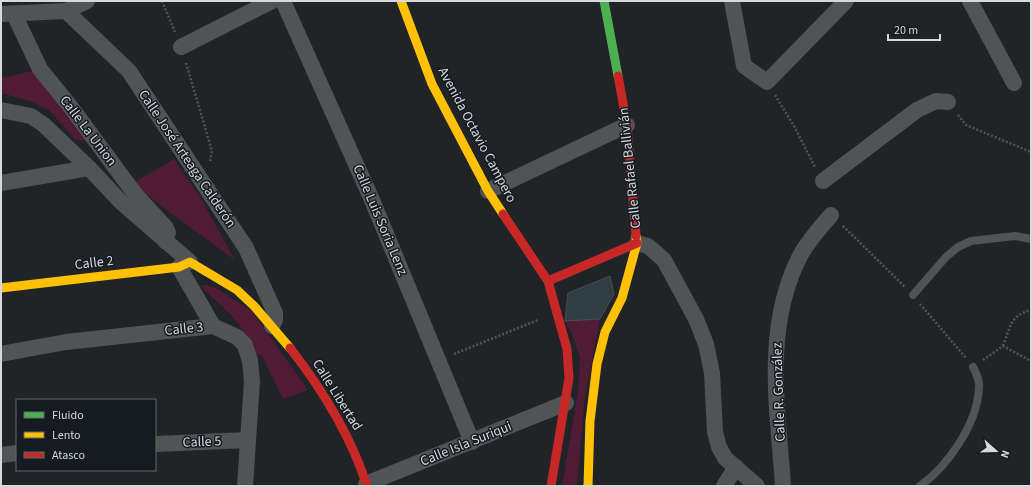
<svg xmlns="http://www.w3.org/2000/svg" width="1032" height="487" viewBox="0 0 1032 487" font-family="'Source Sans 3',sans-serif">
<rect width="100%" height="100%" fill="#202426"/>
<g fill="#501c35">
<path d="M33 71 91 142 75 139 49 110 30 101 1 93V78Z"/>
<path d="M174 159 200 197 235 260 168 211 133 183Z"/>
<path d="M207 285 216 288 251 310 308 390 283 399 261 354 251 356C248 324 221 306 200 286Z"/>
<path d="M600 319 584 405 577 486H562L578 392 580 358 573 336 565 321Z"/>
</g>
<path fill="#303e44" stroke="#4a4d4f" d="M610 276 614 294 600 319 565 321 568 293Z"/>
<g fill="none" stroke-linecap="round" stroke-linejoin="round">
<g stroke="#505456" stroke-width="2.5" stroke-dasharray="2 2" stroke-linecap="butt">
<path d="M162 1 175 32"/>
<path d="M1030 1 1031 3"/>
<path d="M186 63 212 151 210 162"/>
<path d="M775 95 794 126 815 167"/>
<path d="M958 115 966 125 1031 152"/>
<path d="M843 226 905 287"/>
<path d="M920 304 966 358"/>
<path d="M1003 346C1010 328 1010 315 1031 310"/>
<path d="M454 354 538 320"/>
<path d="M983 360 1003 346 1031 361"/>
</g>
<g stroke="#505455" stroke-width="8">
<path d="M913 295 946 257 958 247 971 241 1015 236 1031 239"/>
<path d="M920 486C948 466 978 423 979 387 980 380 976 373 973 367"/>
</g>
<g stroke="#505455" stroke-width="16">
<path d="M283 1 372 200 472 442"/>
<path d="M732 1 744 66 767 82 846 1"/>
<path d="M970 1 1014 83"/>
<path d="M66 11 129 71 246 248 275 313V320L272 326"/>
<path d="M1 14 66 11 87 1"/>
<path d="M14 14 40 69 70 106 135 194 166 228 168 233 165 241"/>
<path d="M181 47 272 1"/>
<path d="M1 110 31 116 44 125 89 168 121 202 190 262"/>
<path d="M823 181 917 110 936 101 948 102"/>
<path d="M1 183 89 168"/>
<path d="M488 191 627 125"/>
<path d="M637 243 648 246 664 260 696 319 706 344 712 373 715 432 719 447 725 458 757 486"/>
<path d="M179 267 213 326"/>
<path d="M1 354 66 342 213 326 237 337 245 345 250 361 252 381 245 486"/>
<path d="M155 444 248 440"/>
<path d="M1 455 17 453"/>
<path d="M366 484 566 403"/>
<path d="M724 486 736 467"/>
<path d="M783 486C778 409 763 328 800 256 808 241 820 228 831 215"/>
</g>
<path stroke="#4caf50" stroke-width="9" d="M604 1 618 76"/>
<g stroke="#ffc107" stroke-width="9">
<path d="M401 1 432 84 488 191 503 214"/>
<path d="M1 288 179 267 190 262 237 290 254 306 290 348"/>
<path d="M588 486 590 421 597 364 605 332 622 298 637 243 636 236"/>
</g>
<g stroke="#c62828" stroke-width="9">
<path d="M618 76 627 125 636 236"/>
<path d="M503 214 548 281 567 349 569 378 551 486"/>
<path d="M548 281 637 243"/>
<path d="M290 348C322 389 351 436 367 486"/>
</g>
</g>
<g text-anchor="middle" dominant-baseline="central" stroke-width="3" stroke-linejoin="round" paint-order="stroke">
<g font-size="14" fill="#d4d9dc" stroke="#141c20">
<text transform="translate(88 131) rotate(53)">Calle La Union</text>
<text transform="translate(477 135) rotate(62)">Avenida Octavio Campero</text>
<text transform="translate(187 159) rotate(56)">Calle José Arteaga Calderón</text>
<text transform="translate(630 168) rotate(-96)">Calle Rafael Ballivián</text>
<text transform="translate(380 220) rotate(67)">Calle Luis Soria Lenz</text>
<text transform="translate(94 263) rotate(-7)">Calle 2</text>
<text transform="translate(184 329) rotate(-6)">Calle 3</text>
<text transform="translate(779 392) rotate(-92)">Calle R. González</text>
<text transform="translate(337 395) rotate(58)">Calle Libertad</text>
<text transform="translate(202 442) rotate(-2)">Calle 5</text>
<text transform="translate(466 444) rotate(-22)">Calle Isla Suriqui</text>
</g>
</g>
<rect width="1032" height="487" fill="none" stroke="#d4d9dc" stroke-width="4"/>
<rect x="16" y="399" width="140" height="72" fill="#141c20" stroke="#61686b"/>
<rect x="24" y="412" width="20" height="6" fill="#4caf50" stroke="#61686b"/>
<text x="52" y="419" font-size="12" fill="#d4d9dc">Fluido</text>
<rect x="24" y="432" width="20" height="6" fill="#ffc107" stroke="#61686b"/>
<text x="52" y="439" font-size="12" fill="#d4d9dc">Lento</text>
<rect x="24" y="452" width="20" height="6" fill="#c62828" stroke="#61686b"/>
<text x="52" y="459" font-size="12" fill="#d4d9dc">Atasco</text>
<g transform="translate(996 451) rotate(110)" stroke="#141c20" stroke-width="3" paint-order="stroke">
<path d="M0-3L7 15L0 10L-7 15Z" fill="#d4d9dc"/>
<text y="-6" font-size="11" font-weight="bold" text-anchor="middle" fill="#d4d9dc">N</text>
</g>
<path d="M888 34v6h52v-6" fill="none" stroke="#d4d9dc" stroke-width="2"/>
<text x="894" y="34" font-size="12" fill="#d4d9dc" stroke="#141c20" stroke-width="3" paint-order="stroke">20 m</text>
</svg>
